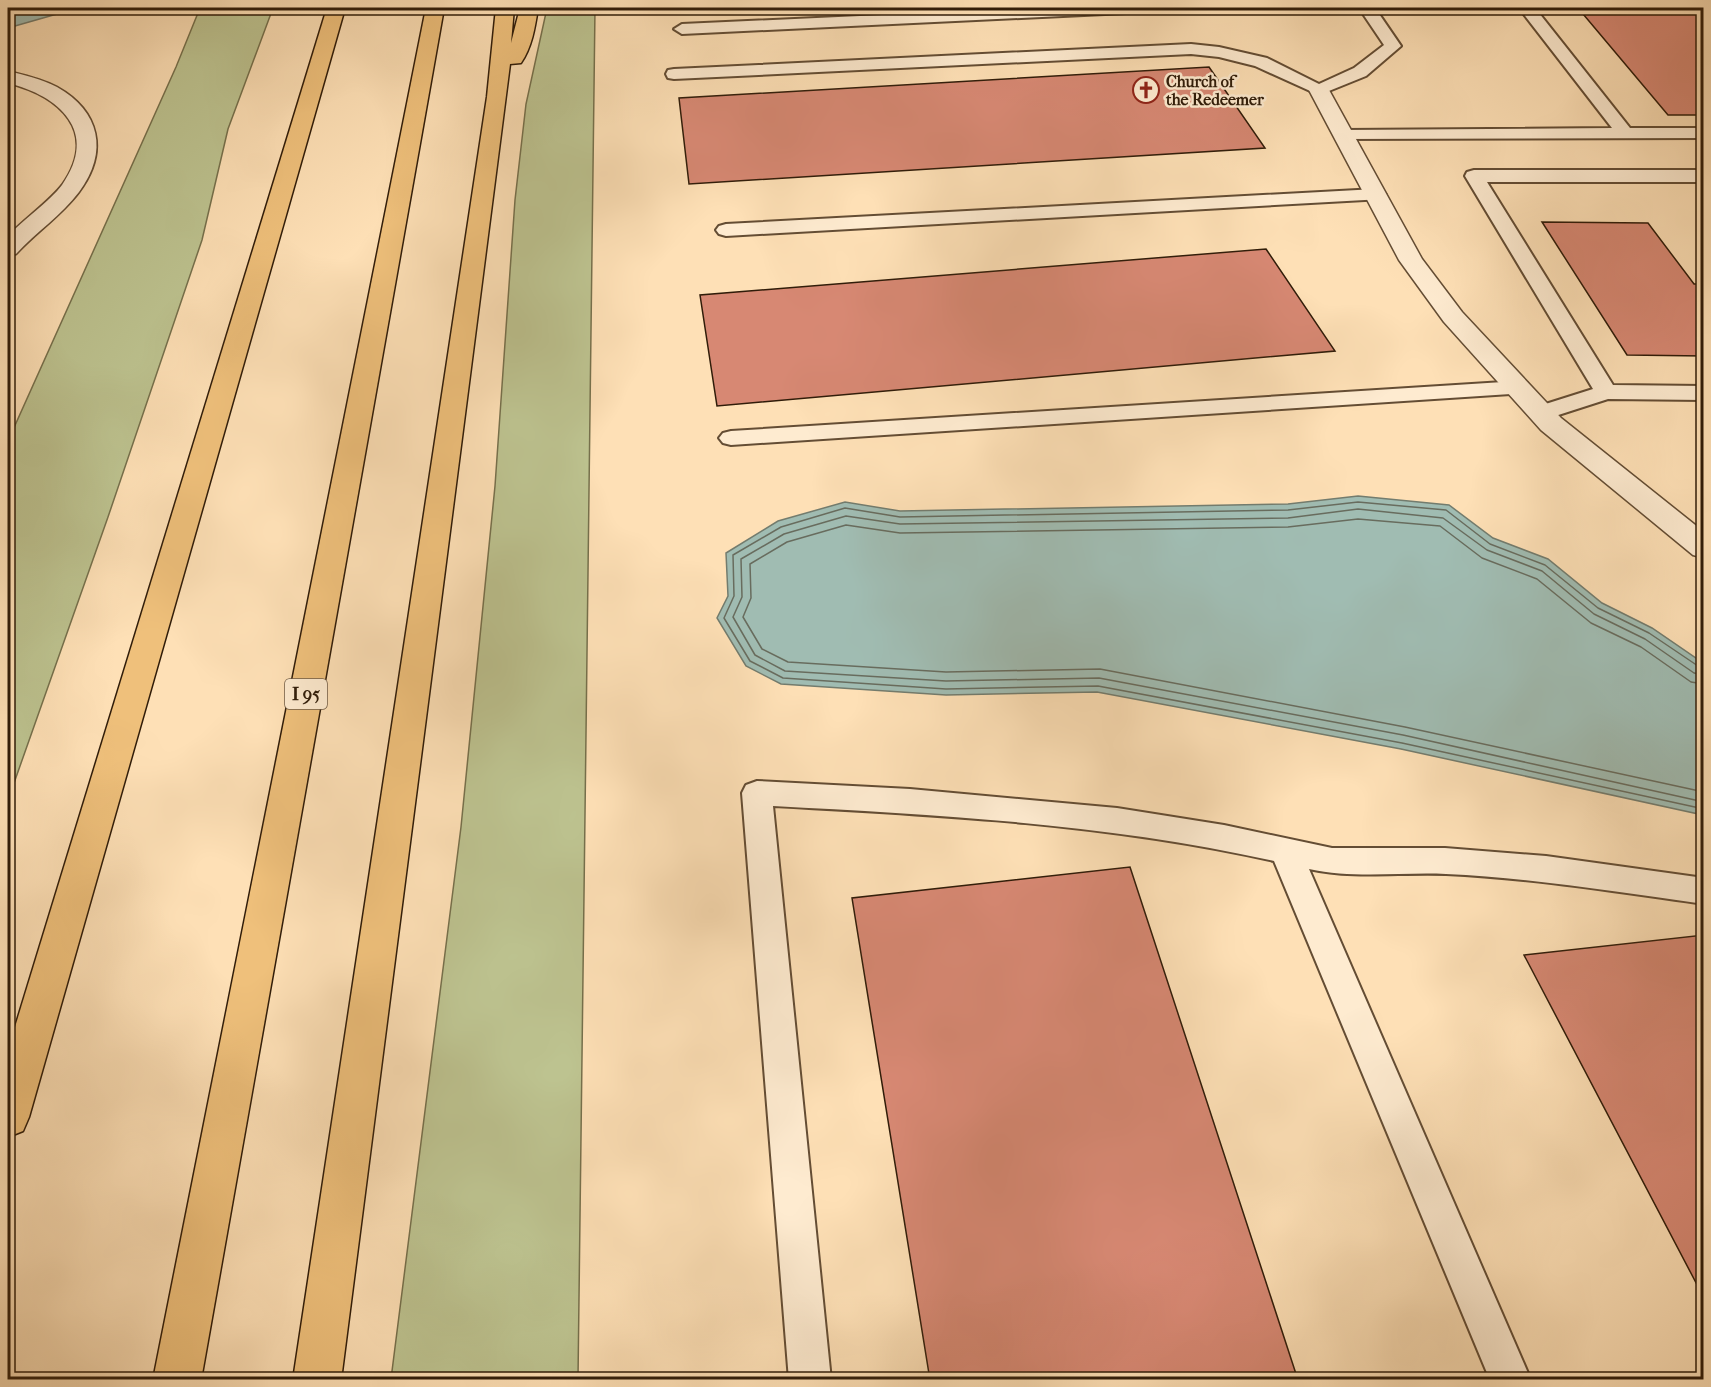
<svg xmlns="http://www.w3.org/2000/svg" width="1711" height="1387" viewBox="0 0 1711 1387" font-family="'IM FELL French Canon',serif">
<rect width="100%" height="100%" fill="#fee0b6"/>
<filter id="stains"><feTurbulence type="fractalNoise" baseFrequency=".00333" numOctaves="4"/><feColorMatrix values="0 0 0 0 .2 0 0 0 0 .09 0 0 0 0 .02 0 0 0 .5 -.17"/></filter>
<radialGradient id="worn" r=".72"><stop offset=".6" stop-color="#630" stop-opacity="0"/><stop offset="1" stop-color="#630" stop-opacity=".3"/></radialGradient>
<g fill="#bdc390" stroke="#76704c" stroke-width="1.5">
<path d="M200 8H273L228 129 202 240 108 517 8 800V441L176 67Z"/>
<path d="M547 8H595L578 1379H391L461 827 495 486 515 200 526 104Z"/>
</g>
<g fill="#a0bcb2" stroke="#737c6e" stroke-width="1.5">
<path d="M8 8H78L8 28Z"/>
<path d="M1358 496 1449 505 1493 538 1548 559 1602 603 1652 628 1703 663V815L1401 749 1097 692 946 695 781 684 746 666 717 618 728 596 726 553 778 521 845 502 900 511 1288 504Z"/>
</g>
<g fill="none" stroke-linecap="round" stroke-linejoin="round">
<g stroke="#686c5e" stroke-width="1.5">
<path d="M1704 667 1698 666 1649 633 1598 608 1545 565 1490 544 1446 510 1358 502 1288 510 900 517 845 508 781 527 733 555 734 596 724 618 750 661 783 678 946 689 1098 686 1402 743 1704 809"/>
<path d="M1704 675 1694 673 1645 639 1594 614 1542 571 1487 550 1443 518 1358 509 1288 518 900 524 846 516 784 534 741 559 742 597 733 617 755 655 785 671 946 681 1099 678 1403 735 1704 802"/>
<path d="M1704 684 1691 682 1641 647 1591 623 1537 579 1482 558 1440 526 1358 519 1288 527 900 533 846 525 787 542 750 564 751 598 743 617 762 649 788 662 946 672 1100 669 1405 727 1704 792"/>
</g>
</g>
<g fill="#d78873" stroke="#301c09" stroke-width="1.5">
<path d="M1578 8H1704V115H1668Z"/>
<path d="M1209 67 1265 148 689 184 679 98Z"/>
<path d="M1542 222 1648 223 1694 284H1704V356L1627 355Z"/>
<path d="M1266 249 1335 351 717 406 700 295Z"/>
<path d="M1130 867 1298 1380H930L852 898Z"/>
<path d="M1704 935V1298L1524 955Z"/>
</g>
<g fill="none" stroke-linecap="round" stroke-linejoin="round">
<defs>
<g id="lane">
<path d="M1036 8H1134L1126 13 682 34 674 29 682 24Z"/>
<path d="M1359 8H1375L1401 46 1366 76 1319 95 1255 66 1219 57 1191 54 674 79 668 78 666 74 668 70 674 69 1191 44 1219 47 1267 58 1319 84 1354 68 1384 45Z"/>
<path d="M1519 8H1535L1630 128H1704V138L1337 139 1334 135 1337 131 1343 130 1612 128Z"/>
<path d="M1474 170H1704V182H1487L1613 385 1704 386V400L1608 399 1549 418 1541 420 1533 418 1529 413 1533 408 1593 389 1465 176 1467 172Z"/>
<path d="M1376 189 1383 191 1386 195 1383 199 726 236 719 234 716 230 719 226 726 224Z"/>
<path d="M1519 381 1527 383 1530 388 1527 393 731 445 723 443 719 438 723 433 731 431Z"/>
<path d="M757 781 910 789 1117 808 1224 825 1332 848H1445L1546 856 1704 878V904C1618 892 1532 878 1446 874 1400 872 1354 879 1309 869L1531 1380H1490L1274 861C1110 824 941 815 773 806L831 1380H789L742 793 746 785Z"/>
</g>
<g id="street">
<path d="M8 71C24 75 42 79 57 87 100 111 109 152 79 192 62 215 36 232 16 254L8 256V236C23 220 50 201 62 185 100 131 59 96 8 83Z"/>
<path d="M1319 84 1326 86 1329 90 1422 259 1462 312 1561 418 1704 532V558L1693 555 1541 430 1444 322 1399 260 1309 90 1312 86Z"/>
</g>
<g id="highway">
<path d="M327 8H345L29 1117 23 1131 8 1137V1050Z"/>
<path d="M426 8H444L201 1380H153Z"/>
<path d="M496 8H514L511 43 520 8H538C535 27 532 47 521 63L510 64 341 1380H293L487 97Z"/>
</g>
</defs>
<use href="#lane" stroke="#644d34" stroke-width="4"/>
<use href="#street" stroke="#644d34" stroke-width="3"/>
<use href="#highway" stroke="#301c09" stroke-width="3"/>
<use href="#lane" fill="#feebd0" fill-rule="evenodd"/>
<use href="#street" fill="#feebd0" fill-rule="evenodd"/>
<use href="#highway" fill="#efc07b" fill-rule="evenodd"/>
</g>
<defs>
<symbol id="church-ring" viewBox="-11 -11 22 22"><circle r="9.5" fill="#feebd0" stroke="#8f2418" stroke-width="1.5"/><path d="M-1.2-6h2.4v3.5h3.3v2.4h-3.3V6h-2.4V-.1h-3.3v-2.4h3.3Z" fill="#8f2418"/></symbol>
</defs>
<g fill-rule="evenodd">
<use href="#church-ring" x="1131" y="75" width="30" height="30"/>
</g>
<g text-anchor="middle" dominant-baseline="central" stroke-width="5" stroke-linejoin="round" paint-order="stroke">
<g font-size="16" font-weight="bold" fill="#301c09" stroke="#feebd0" text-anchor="start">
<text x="1166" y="81">Church of<tspan x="1166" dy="18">the Redeemer</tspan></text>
</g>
<rect fill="#feebd0" stroke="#6e5a45" stroke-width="1.5" x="285" y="679" width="42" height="30" rx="4.5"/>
<g font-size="18" font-weight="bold" fill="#301c09">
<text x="306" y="694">I 95</text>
</g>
</g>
<rect width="1711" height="1387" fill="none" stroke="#fee0b6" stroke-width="30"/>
<rect x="9" y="9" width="1693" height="1369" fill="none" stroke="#301c09" stroke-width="3"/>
<rect x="15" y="15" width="1681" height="1357" fill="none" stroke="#301c09" stroke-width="1.5"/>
<rect width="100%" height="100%" filter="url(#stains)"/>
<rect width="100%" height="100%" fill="url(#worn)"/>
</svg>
